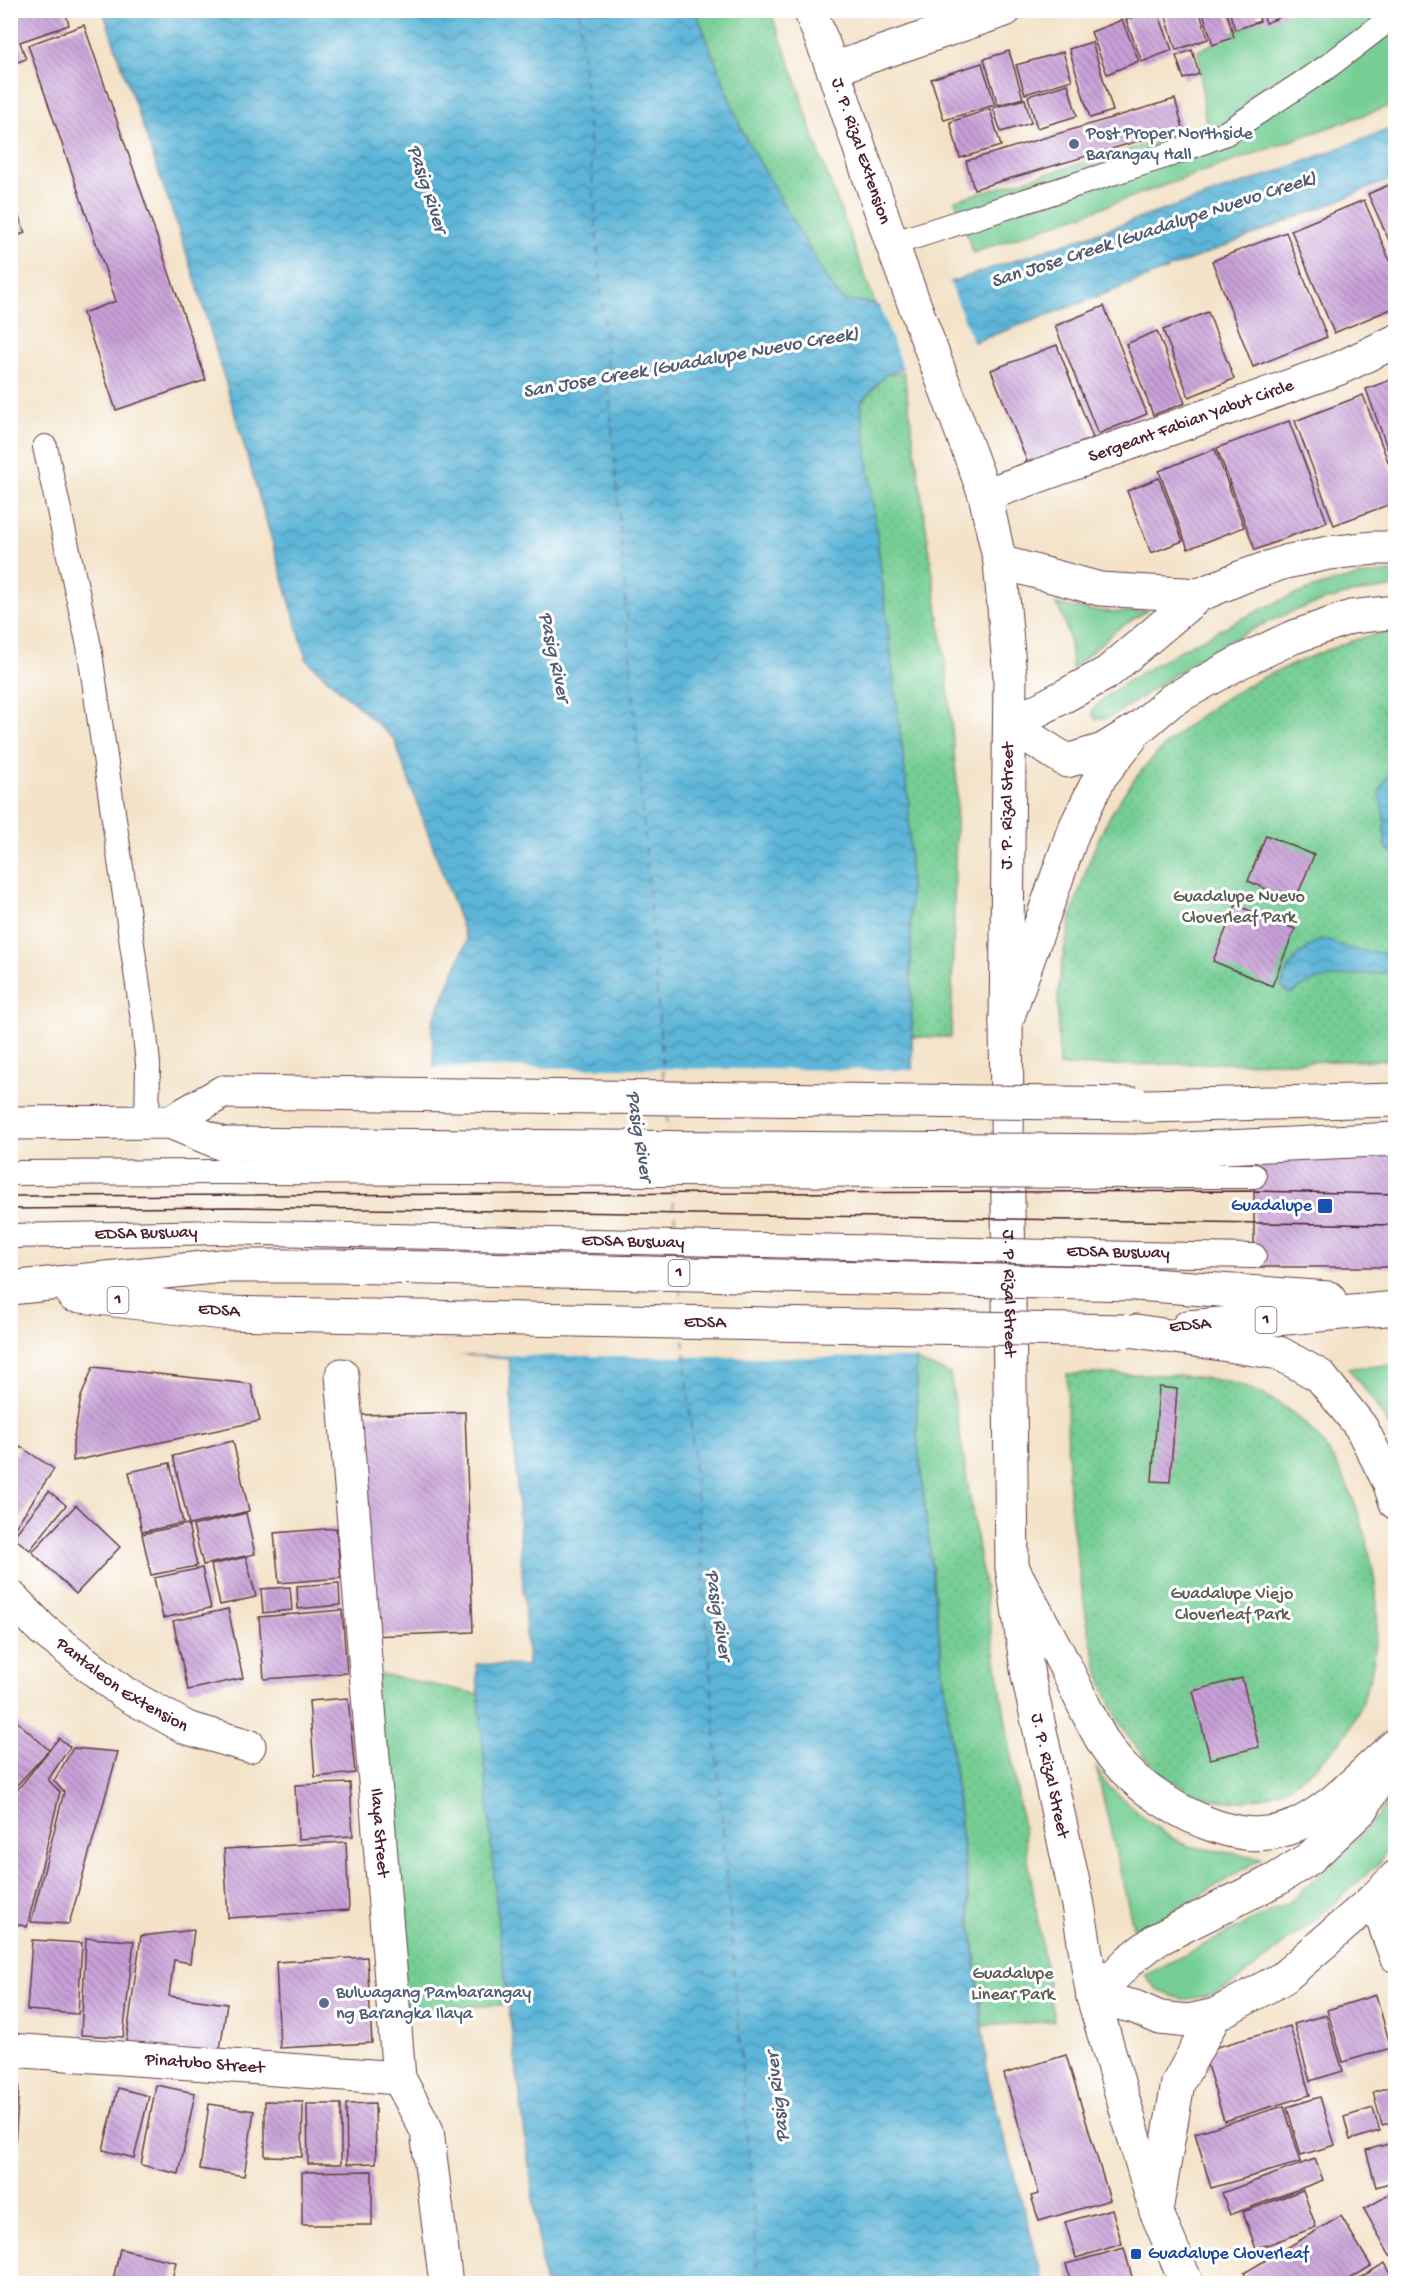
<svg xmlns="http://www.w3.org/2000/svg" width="1406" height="2294" viewBox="0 0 1406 2294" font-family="'Gochi Hand',sans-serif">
<defs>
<pattern id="park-dots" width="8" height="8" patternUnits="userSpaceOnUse" patternTransform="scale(1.5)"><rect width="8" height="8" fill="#75ce94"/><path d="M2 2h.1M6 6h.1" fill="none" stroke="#67b080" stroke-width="1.8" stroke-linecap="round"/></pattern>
<pattern id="water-waves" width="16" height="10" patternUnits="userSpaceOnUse" patternTransform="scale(1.5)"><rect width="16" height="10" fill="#5bb5d8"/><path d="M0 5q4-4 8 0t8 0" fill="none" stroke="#4d93af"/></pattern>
<pattern id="building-back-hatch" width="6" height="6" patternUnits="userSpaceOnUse" patternTransform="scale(1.5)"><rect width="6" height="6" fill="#c8a0d8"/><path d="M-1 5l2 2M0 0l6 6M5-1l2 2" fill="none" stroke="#a482af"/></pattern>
</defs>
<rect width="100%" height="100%" fill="#fff"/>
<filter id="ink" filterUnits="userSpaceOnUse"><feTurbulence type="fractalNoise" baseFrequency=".0167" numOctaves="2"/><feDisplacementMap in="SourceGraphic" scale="12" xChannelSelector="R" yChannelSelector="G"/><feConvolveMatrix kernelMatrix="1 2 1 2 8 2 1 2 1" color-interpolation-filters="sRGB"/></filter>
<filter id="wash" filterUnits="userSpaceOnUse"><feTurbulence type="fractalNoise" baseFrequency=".008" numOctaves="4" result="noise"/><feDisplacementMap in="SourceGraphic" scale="24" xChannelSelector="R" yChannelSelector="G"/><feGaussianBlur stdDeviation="1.35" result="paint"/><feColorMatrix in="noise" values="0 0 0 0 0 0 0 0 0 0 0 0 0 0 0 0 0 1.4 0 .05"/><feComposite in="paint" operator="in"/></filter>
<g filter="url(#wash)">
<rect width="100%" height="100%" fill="#f3e2c7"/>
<g fill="#75ce94" stroke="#607660" stroke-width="1.5">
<path d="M1277 11H1395V104L973 253 955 200 1206 127 1198 51Z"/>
<path d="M1395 572V588C1318 592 1244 629 1180 671 1156 686 1133 705 1108 718L1095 719 1092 713C1099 687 1265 605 1297 594 1329 582 1362 574 1395 572Z"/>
<path d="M1056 604C1086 611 1117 615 1148 610L1116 630 1072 669C1072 648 1067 621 1056 604Z"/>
<path d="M1395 1365H1396L1395 1435 1371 1397 1348 1368Z"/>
<path d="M1096 1767 1106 1784 1143 1817 1168 1836 1187 1846 1262 1858 1135 1935Z"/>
<path d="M1395 1793V1834L1380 1862 1320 1916 1234 1983 1216 1994 1183 2000 1157 1990 1145 1975 1291 1901 1340 1856 1374 1820Z"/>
</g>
<g fill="url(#park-dots)" stroke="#607660" stroke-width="1.5">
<path d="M696 11H770L794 74 813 136 875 303 844 301 828 282 743 133Z"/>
<path d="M904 372 946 668 957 783 951 1037H912L909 806 861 403 885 375Z"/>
<path d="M1395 631V1060L1059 1066C1059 1045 1057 1023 1058 1002 1059 970 1066 939 1074 908 1081 885 1088 862 1098 840 1135 756 1214 695 1296 663 1328 650 1361 635 1395 631Z"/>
<path d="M916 1361 950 1374 1054 2021 983 2026 917 1436Z"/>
<path d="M1067 1374C1121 1375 1206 1369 1255 1391 1310 1415 1339 1458 1358 1513 1382 1584 1387 1653 1353 1722 1344 1740 1329 1755 1314 1768 1236 1836 1150 1791 1112 1707 1094 1667 1087 1625 1081 1582 1077 1556 1072 1529 1070 1503 1066 1460 1068 1417 1067 1374Z"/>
<path d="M375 1673 493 1697 518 2004 397 2010Z"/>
</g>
<g fill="url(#water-waves)" stroke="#526a82" stroke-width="1.5">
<path d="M103 11H696L743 133 828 282 844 301 875 303 876 307 1271 174 1395 127V178L1110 292 885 375 861 403 909 806 917 1436 988 2078 1044 2283H544L498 1924 476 1664 528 1666 509 1359 446 1353 432 1024 467 941 394 739 307 660 194 275Z"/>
<path d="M1389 773 1395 777V855L1385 847V820L1379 793Z"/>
<path d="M1321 939 1348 948 1391 955 1395 953V972L1352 975 1315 980 1290 994 1281 986C1290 960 1299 953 1321 939Z"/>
</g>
<g fill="#f3e2c7">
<path d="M949 280 974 345 904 371 879 305Z"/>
<path d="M431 1067 915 1070 919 1358 444 1355Z"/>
</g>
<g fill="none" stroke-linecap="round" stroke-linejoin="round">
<g stroke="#515b70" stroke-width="1.5" stroke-dasharray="8 6" stroke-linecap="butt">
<path d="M579 10 664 1083"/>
<path d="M667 1115 668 1131"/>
<path d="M672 1187 676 1233"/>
<path d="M680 1288 682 1308"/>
<path d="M684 1339 759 2284"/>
</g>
</g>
<g id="blocks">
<g fill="url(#building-back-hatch)">
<path d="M10 10H65L69 25 20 42 26 59 10 65Z"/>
<path d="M1151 10H1157L1172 50 1142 62 1126 20Z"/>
<path d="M1164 10H1199L1208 39 1176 50Z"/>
<path d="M1202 10H1226L1234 37 1213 45Z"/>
<path d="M1229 10H1256L1260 21 1235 30Z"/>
<path d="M1261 10H1295V11L1266 23Z"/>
<path d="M1122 20 1139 61 1107 74 1091 32Z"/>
<path d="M84 25 206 380 116 410 83 313 116 301 28 45Z"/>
<path d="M1092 42 1113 111 1090 118 1069 49Z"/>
<path d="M1192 50 1199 74 1184 79 1176 56Z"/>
<path d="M1009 51 1023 98 998 105 984 59Z"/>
<path d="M1063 52 1072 80 1025 94 1016 65Z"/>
<path d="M982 63 995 105 944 120 931 79Z"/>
<path d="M1068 84 1077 116 1037 128 1028 96Z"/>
<path d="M1025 99 1031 123 1001 132 993 108Z"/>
<path d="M1175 99 1183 128 974 189 966 161Z"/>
<path d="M990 109 1001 146 960 158 950 122Z"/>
<path d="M1396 182V256L1368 194Z"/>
<path d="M10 193 25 233 10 238Z"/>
<path d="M1364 200 1396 275V307L1334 333 1291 230Z"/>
<path d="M1286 232 1327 337 1253 367 1212 261Z"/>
<path d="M1104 306 1147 414 1098 434 1055 326Z"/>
<path d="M1208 312 1234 379 1189 397 1163 330Z"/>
<path d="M1157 331 1185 403 1153 415 1126 344Z"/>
<path d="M1057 345 1093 438 1028 464 991 370Z"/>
<path d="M1396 378V456L1391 458 1366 389Z"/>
<path d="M1363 395 1396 483V502L1334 525 1295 421Z"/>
<path d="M1289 421 1327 522 1255 550 1217 448Z"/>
<path d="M1215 449 1244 527 1188 549 1159 471Z"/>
<path d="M1159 478 1183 541 1151 553 1127 491Z"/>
<path d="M1266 835 1314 855 1295 901 1248 881Z"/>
<path d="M1236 905 1295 929 1272 986 1213 961Z"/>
<rect x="1254" y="1150" width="142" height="117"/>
<path d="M93 1367 251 1384 260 1421 73 1461V1442L81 1397Z"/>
<path d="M1159 1387 1177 1389 1170 1482 1152 1481Z"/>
<path d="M465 1412 473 1632 370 1636 361 1415Z"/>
<path d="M233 1441 249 1511 189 1525 173 1456Z"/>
<path d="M21 1447 54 1469 10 1535V1463Z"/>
<path d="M170 1463 183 1523 142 1532 129 1472Z"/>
<path d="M49 1491 66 1505 30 1550 13 1537Z"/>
<path d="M76 1505 120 1547 76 1594 32 1552Z"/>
<path d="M246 1513 255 1554 203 1565 193 1526Z"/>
<path d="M188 1524 197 1566 151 1575 142 1534Z"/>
<path d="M336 1528 341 1578 279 1583 274 1533Z"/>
<path d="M246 1557 256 1597 220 1605 211 1565Z"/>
<path d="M202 1568 211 1608 163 1618 154 1578Z"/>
<path d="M339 1583 340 1605 298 1609 297 1586Z"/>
<path d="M290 1587 292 1610 263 1613 261 1589Z"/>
<path d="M228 1609 243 1678 188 1690 173 1621Z"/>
<path d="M342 1610 347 1673 264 1679 259 1617Z"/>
<path d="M1242 1678 1259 1747 1210 1759 1193 1691Z"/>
<path d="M348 1698 355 1773 315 1777 309 1701Z"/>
<path d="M10 1715 49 1750 10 1793Z"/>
<path d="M59 1738 70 1747 48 1780 60 1792 27 1927 10 1922V1799Z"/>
<path d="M73 1748 118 1752 69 1924 31 1922 64 1792 54 1781Z"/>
<path d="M350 1783 353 1836 298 1839 295 1785Z"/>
<path d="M346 1842 349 1910 228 1918 224 1849Z"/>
<path d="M194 1930 190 1963 174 1960 169 1996 227 2004 219 2056 126 2042 141 1936Z"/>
<path d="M86 1938 134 1941 123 2037 81 2035Z"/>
<path d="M32 1940 82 1943 78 2014 27 2010Z"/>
<path d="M367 1957 372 2043 280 2048 276 1962Z"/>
<path d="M1376 1995 1391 2048 1343 2062 1327 2010Z"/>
<path d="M1326 2015 1343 2071 1310 2081 1294 2024Z"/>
<path d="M1290 2026 1310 2095 1224 2121 1203 2051Z"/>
<path d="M1066 2055 1110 2200 1039 2221 1031 2196 1039 2194 1004 2074Z"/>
<path d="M156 2085 195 2093 179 2174 141 2165Z"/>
<path d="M1396 2085V2121L1382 2125 1373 2092Z"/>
<path d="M10 2086H19L14 2158 10 2157Z"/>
<path d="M118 2088 149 2096 134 2158 103 2150Z"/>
<path d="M1320 2097 1335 2145 1301 2155 1287 2107Z"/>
<path d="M265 2101 303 2102 302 2157 265 2156Z"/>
<path d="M375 2103 376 2163 347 2164 346 2104Z"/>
<path d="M209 2104 254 2111 244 2176 200 2169Z"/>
<path d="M307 2104H341V2164H308Z"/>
<path d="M1284 2106 1301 2162 1211 2188 1195 2133Z"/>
<path d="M1373 2108 1380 2131 1350 2140 1344 2117Z"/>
<path d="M1396 2142V2181L1376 2187 1366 2150Z"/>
<path d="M1315 2159 1323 2180 1230 2215 1222 2193Z"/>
<path d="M372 2171V2225H302V2172Z"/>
<path d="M1303 2190 1316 2227 1256 2249 1243 2212Z"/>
<path d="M1396 2191V2253L1390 2256 1364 2209Z"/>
<path d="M1112 2209 1122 2244 1076 2258 1065 2222Z"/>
<path d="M1341 2216 1371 2266 1342 2284H1250L1244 2273Z"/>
<path d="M1124 2248 1134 2284H1071L1066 2264Z"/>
<path d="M120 2249 176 2262 171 2284H112Z"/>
<path d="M1385 2263 1396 2284H1349Z"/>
</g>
</g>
</g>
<g filter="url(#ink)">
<use href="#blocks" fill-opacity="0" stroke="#633c42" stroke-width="1.5"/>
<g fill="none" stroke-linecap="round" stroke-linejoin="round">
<defs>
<g id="lane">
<path d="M892 244 1174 153 1226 133 1327 67 1396 14"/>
<path d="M45 447 89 646 144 1027 148 1064 147 1122"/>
<path d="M10 1173 223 1172"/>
<path d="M1137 1176H1254"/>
<path id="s1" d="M10 1236 222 1232"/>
<path d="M1136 1254 1254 1256"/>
</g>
<g id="street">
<path d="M833 69 1005 10"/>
<path id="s2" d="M342 1375 399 2078 427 2131 446 2284"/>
<path id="s3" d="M10 1596 43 1630 124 1693 187 1728 249 1746"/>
<path d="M1375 1898 1396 1956"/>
<path id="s4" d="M10 2050 399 2078"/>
</g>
<g id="secondary">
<path id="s5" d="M810 10 833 69 892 244 985 495 1000 562 1010 677 1006 1022 1012 1567 1028 1676 1078 1905 1093 1997 1156 2211 1187 2284"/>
<path id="s6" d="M985 495 1340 368 1396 341"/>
</g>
<g id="highway">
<path d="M1000 562 1100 589 1199 595"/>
<path d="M1010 725 1107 673 1199 595 1242 577 1285 562 1329 553 1374 548H1396"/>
<path d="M1010 725 1067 761 1103 750 1139 728 1172 700 1240 662 1291 638 1351 617 1396 612"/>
<path d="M1006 1022 1073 832 1100 777 1130 739"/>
<path d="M1147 1106 1396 1100"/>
<path d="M170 1122 223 1092"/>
<path d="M10 1123 170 1122 223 1144"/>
<path d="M1137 1151 1396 1139"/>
<path d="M1136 1284 1329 1298"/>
<path d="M10 1288 222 1266"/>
<path d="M73 1295 222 1313"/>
<path d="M1188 1327 1396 1308"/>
<path d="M1136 1331 1279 1353 1320 1376 1361 1427 1389 1482 1396 1503"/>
<path d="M1012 1567C1030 1602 1050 1636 1068 1672 1080 1696 1090 1721 1105 1745 1127 1780 1167 1806 1204 1822 1234 1834 1262 1839 1292 1827 1332 1810 1362 1773 1396 1745"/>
<path d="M1093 1997 1130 1960 1156 1940 1277 1879 1310 1858 1362 1809 1386 1764"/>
<path d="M1093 1997 1135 2007 1160 2018 1188 2021 1215 2015 1283 1978 1375 1898 1396 1877"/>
<path d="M1156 2211 1178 2083 1215 2015"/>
</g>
</defs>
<use href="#lane" stroke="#633c42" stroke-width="26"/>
<use href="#street" stroke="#633c42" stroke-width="35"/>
<use href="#secondary" stroke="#633c42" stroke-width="35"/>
<use href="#highway" stroke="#633c42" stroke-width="35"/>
<use href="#lane" stroke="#fff" stroke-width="24"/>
<use href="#street" stroke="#fff" stroke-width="33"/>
<use href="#secondary" stroke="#fff" stroke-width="33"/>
<use href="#highway" stroke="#fff" stroke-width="33"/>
<g stroke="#4a1f2b" stroke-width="1.5">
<path d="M10 1196 1254 1191 1396 1194"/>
<path d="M10 1209 236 1207 1396 1225"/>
</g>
<defs>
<g id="lane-bridge">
<path d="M223 1172 1137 1176"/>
<path id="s7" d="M222 1232 1136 1254"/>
</g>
<g id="highway-bridge">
<path d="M223 1092 1137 1104"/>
<path d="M223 1144 1137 1151"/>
<path d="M222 1266H336L1136 1284"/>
<path id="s8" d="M222 1313 1124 1331"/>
</g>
</defs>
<use href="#lane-bridge" stroke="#633c42" stroke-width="26" stroke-linecap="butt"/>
<use href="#highway-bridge" stroke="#633c42" stroke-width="35" stroke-linecap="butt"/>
<use href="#lane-bridge" stroke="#fff" stroke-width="24"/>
<use href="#highway-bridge" stroke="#fff" stroke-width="33"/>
</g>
</g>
<g fill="#5c6f8a" stroke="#fff" stroke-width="2">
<circle cx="1074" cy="144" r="6"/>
<circle cx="324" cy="2003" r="6"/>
</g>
<g fill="#1a4fb4" stroke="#fff" stroke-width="2">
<rect x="1317" y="1198" width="16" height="16" rx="3"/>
<rect x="1130" y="2248" width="12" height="12" rx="3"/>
</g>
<g text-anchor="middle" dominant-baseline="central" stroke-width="6" stroke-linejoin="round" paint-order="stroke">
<g fill="#fff" stroke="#80626b" stroke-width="1.5">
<rect x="668.5" y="1260" width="21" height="26" rx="4.5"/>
<rect x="107.5" y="1287" width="21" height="26" rx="4.5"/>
<rect x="1255.5" y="1307" width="21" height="26" rx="4.5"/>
</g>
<g font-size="16" font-weight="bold" fill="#4a1f2b">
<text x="679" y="1273">1</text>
<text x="118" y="1300">1</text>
<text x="1266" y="1320">1</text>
</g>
<g font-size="18" fill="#4e5e75" stroke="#fff" text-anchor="start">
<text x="1086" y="134">Post Proper Northside<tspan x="1086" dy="21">Barangay Hall</tspan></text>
<text x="336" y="1993">Bulwagang Pambarangay<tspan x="336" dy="21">ng Barangka Ilaya</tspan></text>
</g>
<g font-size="18" fill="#4a1f2b" stroke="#fff">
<text stroke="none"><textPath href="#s5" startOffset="150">J. P. Rizal Extension</textPath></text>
<text stroke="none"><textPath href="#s6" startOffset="219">Sergeant Fabian Yabut Circle</textPath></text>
<text transform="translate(1008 806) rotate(-89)">J. P. Rizal Street</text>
<text stroke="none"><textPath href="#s1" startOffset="136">EDSA Busway</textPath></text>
<text stroke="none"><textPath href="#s7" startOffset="411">EDSA Busway</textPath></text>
<text transform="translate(1118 1253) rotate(1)">EDSA Busway</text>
<text stroke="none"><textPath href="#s5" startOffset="1316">J. P. Rizal Street</textPath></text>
<text transform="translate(219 1311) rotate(4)">EDSA</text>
<text stroke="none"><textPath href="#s8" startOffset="483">EDSA</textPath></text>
<text transform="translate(1190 1326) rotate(-5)">EDSA</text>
<text stroke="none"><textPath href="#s3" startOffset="144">Pantaleon Extension</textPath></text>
<text stroke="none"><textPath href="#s5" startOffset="1802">J. P. Rizal Street</textPath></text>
<text stroke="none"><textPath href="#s2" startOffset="459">Ilaya Street</textPath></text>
<text stroke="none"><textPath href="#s4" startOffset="195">Pinatubo Street</textPath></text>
</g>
<g font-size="18" fill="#595c50" stroke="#fff">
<text x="1239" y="897">Guadalupe Nuevo<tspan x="1239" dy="21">Cloverleaf Park</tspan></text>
<text x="1232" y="1594">Guadalupe Viejo<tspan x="1232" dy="21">Cloverleaf Park</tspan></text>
<text x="1013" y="1974">Guadalupe<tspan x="1013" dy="21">Linear Park</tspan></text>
</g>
<g font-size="18" fill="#164399" stroke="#fff" text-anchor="end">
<text x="1312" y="1206">Guadalupe</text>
<text x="1148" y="2254" text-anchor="start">Guadalupe Cloverleaf</text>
</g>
<g font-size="20" font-style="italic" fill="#515b70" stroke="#fff">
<text transform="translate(426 189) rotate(72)">Pasig River</text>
<text transform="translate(1154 231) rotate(-18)">San Jose Creek (Guadalupe Nuevo Creek)</text>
<text transform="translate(691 364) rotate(-10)">San Jose Creek (Guadalupe Nuevo Creek)</text>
<text transform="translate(553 657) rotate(78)">Pasig River</text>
<text transform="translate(638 1136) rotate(81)">Pasig River</text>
<text transform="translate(717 1615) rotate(81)">Pasig River</text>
<text transform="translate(779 2097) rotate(-97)">Pasig River</text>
</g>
</g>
<rect width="1406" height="2294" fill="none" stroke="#fff" stroke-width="36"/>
</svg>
